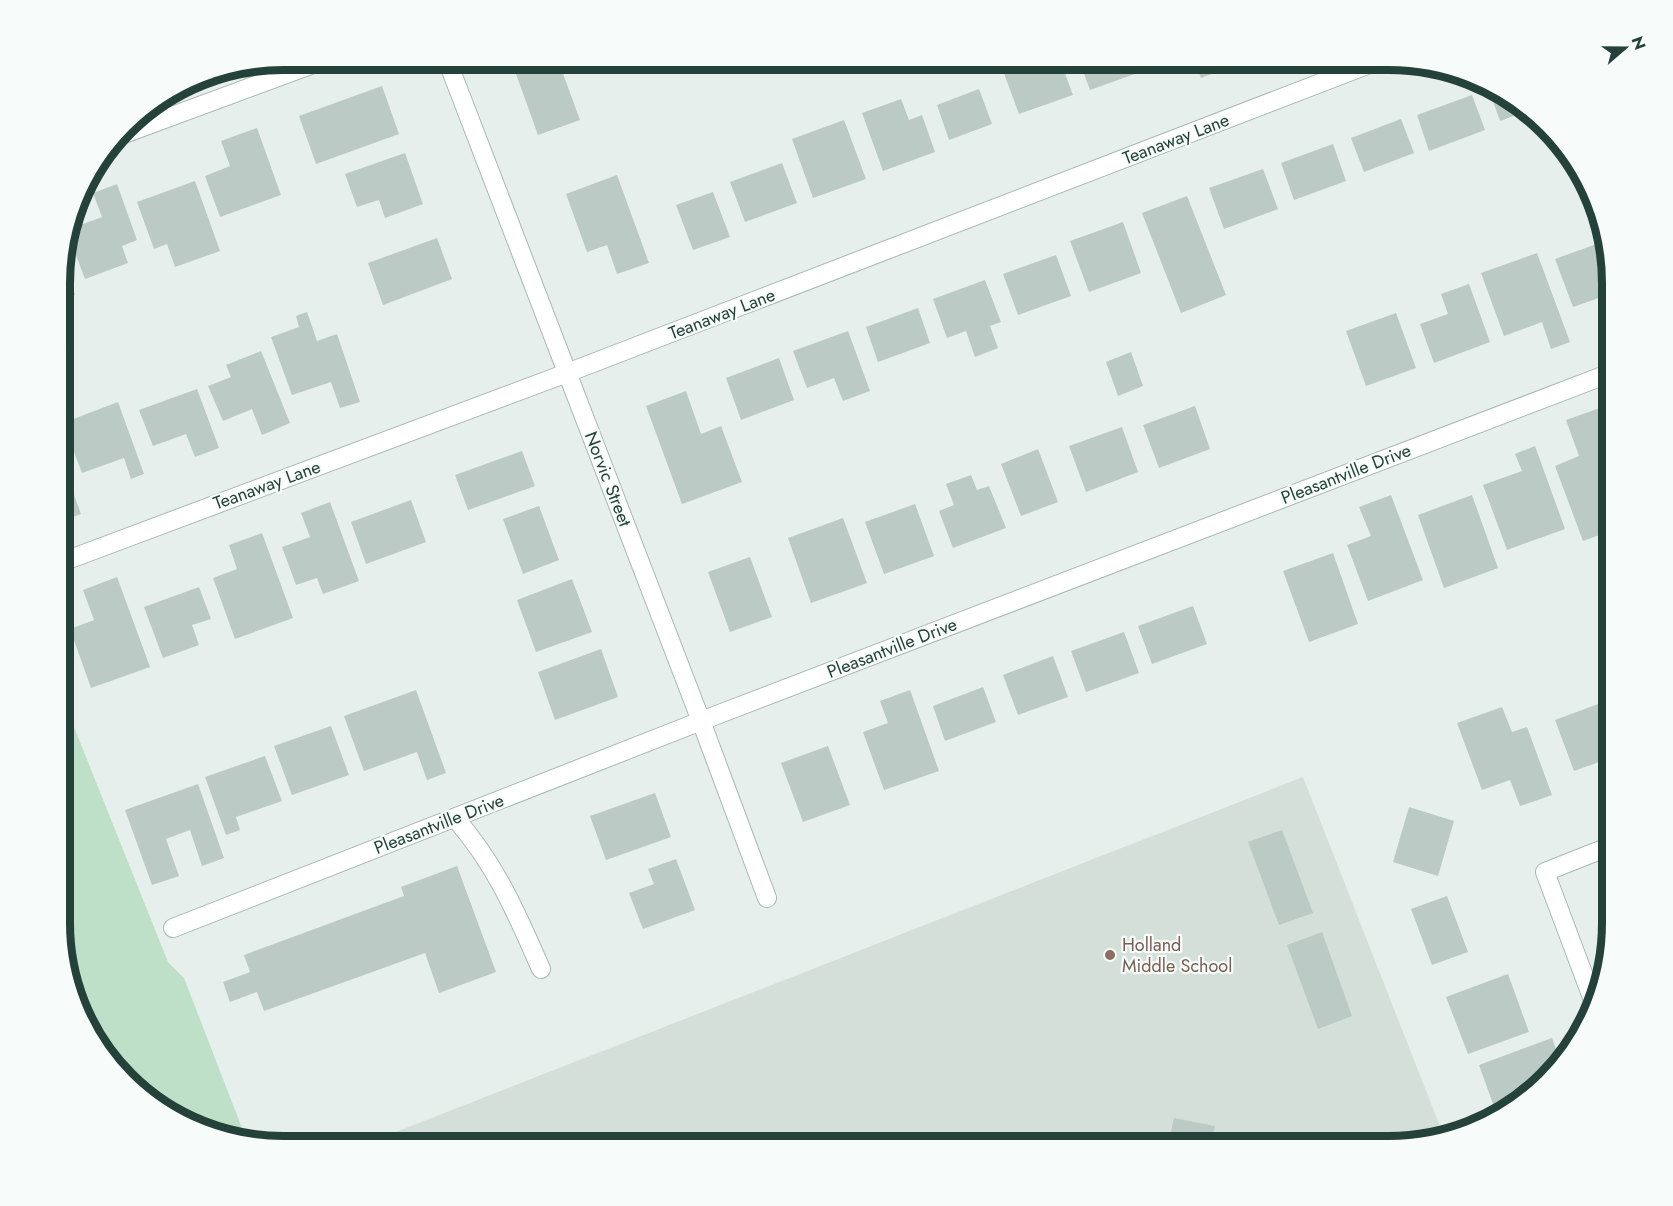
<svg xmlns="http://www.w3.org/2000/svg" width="1673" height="1206" viewBox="0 0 1673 1206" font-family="Jost,sans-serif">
<rect width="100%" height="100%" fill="#e6efeb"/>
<path fill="#d4dfda" d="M1303 777 1443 1134 1390 1146H360Z"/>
<g fill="#bfe0c8">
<path d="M62 697 168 962 184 978 247 1141 211 1134 147 1100 90 1034 62 951Z"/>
<path d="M459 1143H500L515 1146H450Z"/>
</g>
<g fill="#bbcac4">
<path d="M511 60H558L580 120 538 135Z"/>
<path d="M1024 60H1060L1073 95 1019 114 1002 68Z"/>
<path d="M1079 60H1139L1143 71 1090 90Z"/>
<path d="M1155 60H1178V61L1158 68Z"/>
<path d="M1194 60H1221L1225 69 1201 78Z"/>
<path d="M1487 84 1526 106 1529 110 1500 121Z"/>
<path d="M382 86 399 134 316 164 299 116Z"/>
<path d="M979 89 992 124 949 140 937 105Z"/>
<path d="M1472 95 1485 130 1429 151 1417 115Z"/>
<path d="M901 99 909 120 922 115 935 152 883 171 862 113Z"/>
<path d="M1401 119 1414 153 1364 172 1351 138Z"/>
<path d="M844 120 866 179 813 198 792 139Z"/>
<path d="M257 128 281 195 220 217 205 176 230 166 221 141Z"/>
<path d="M1333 144 1346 181 1294 200 1281 163Z"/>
<path d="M405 153 423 204 385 218 379 200 357 207 345 174Z"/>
<path d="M782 163 797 203 745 222 730 182Z"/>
<path d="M1263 169 1278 209 1224 229 1209 188Z"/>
<path d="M617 175 649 263 617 274 607 245 587 252 566 194Z"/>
<path d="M195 181 220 251 175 267 167 244 154 249 137 202Z"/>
<path d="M117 184 137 240 122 246 128 263 85 279 68 234 70 229 102 217 93 193Z"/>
<path d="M713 192 730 237 693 250 676 205Z"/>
<path d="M1187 196 1226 295 1181 313 1142 213Z"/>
<path d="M1123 222 1141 273 1089 292 1070 241Z"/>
<path d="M437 238 452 279 383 305 368 263Z"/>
<path d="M1605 241 1613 269V293L1573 307 1555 259Z"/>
<path d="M1537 253 1570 342 1551 349 1542 322 1504 336 1481 273Z"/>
<path d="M1056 255 1071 296 1018 315 1003 274Z"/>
<path d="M62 259 75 295 62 300Z"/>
<path d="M985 280 1001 322 990 326 998 348 975 357 966 331 947 338 933 299Z"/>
<path d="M1469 284 1490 342 1434 363 1420 324 1448 314 1441 294Z"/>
<path d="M918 308 930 343 878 362 866 327Z"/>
<path d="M307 312 317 341 337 334 360 402 340 408 331 382 292 395 271 337 299 327 296 316Z"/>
<path d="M1396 313 1416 368 1366 386 1346 331Z"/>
<path d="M848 331 870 391 843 401 834 378 807 388 793 351Z"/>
<path d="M261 351 290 423 262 435 252 409 223 421 208 386 231 377 226 365Z"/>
<path d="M1131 352 1143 386 1118 396 1106 362Z"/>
<path d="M779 358 794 400 741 420 726 378Z"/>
<path d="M197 389 219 448 195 457 186 434 153 446 139 410Z"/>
<path d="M686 391 701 434 721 426 742 482 682 504 646 406Z"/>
<path d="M118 402 144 474 131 479 124 458 82 473 63 423Z"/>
<path d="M1195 406 1210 449 1159 468 1143 425Z"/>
<path d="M1600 408 1613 442V530L1583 541 1555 466 1579 456 1566 420Z"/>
<path d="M1122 427 1138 472 1086 492 1069 446Z"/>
<path d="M1535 446 1565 529 1507 550 1483 485 1522 471 1515 454Z"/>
<path d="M1038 449 1058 502 1021 516 1001 464Z"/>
<path d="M522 451 535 486 468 510 455 475Z"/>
<path d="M62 462 81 514 62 521Z"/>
<path d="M971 475 977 490 989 486 1006 528 953 548 939 511 954 505 946 484Z"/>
<path d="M1391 495 1423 580 1368 601 1347 545 1371 536 1359 507Z"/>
<path d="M1472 495 1498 568 1444 588 1418 515Z"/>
<path d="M411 500 426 542 366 564 351 522Z"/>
<path d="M330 502 359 581 323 594 317 578 296 585 282 547 310 537 301 513Z"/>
<path d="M915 504 934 556 884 574 865 522Z"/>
<path d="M539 506 559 560 523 574 503 519Z"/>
<path d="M843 518 867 583 811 603 788 538Z"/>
<path d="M262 533 293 618 235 639 213 578 237 569 229 545Z"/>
<path d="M1333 553 1358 624 1309 642 1283 571Z"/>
<path d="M750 557 772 617 730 632 708 572Z"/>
<path d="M117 577 150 667 91 688 70 629 94 620 83 590Z"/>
<path d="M572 579 592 632 536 652 517 600Z"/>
<path d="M199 587 211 619 192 625 199 645 163 658 144 607Z"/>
<path d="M1193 606 1207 644 1152 664 1138 626Z"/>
<path d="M1124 632 1139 673 1086 692 1071 651Z"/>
<path d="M601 649 618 697 555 720 538 672Z"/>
<path d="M1053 656 1068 697 1018 715 1003 675Z"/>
<path d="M983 687 996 722 945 741 933 706Z"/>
<path d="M416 690 446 773 427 780 417 752 364 771 344 716Z"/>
<path d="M910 690 939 771 884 790 863 732 888 723 880 701Z"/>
<path d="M1609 700 1613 710V757L1574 771 1555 720Z"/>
<path d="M1502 707 1512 732 1527 727 1552 795 1520 806 1510 780 1482 790 1457 723Z"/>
<path d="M331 726 349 775 292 795 274 746Z"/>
<path d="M828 746 850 805 803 822 781 763Z"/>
<path d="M265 756 282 801 236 817 240 830 226 835 205 777Z"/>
<path d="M198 784 224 858 202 866 190 830 166 839 179 876 152 885 125 810Z"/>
<path d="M655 793 671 837 606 860 590 816Z"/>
<path d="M1409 807 1454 821 1438 876 1393 862Z"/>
<path d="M1282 830 1313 913 1279 925 1248 842Z"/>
<path d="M676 859 695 910 643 929 629 893 654 884 648 869Z"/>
<path d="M457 866 496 972 439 993 425 953 264 1011 257 992 230 1002 223 982 250 972 244 955 404 896 401 887Z"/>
<path d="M1447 896 1468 952 1432 965 1411 909Z"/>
<path d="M1322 932 1352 1016 1318 1029 1287 945Z"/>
<path d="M1508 974 1529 1032 1468 1054 1446 997Z"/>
<path d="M1552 1038 1561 1063 1544 1070 1546 1076 1497 1115 1479 1065Z"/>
<path d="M1174 1118 1215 1126 1211 1146H1168Z"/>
</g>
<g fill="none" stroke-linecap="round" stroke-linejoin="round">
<defs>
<g id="minor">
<path d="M447 60 701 721 767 898"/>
<path d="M121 135 324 60"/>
<path d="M62 562 567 373 1380 60"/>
<path d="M455 818C496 865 516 912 541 969"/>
<path d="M173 928 701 721 1613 372"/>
<path d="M1596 1008 1545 872 1613 845"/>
<path d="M1230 1145 1237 1146"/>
</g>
</defs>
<use href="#minor" stroke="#a8b8b2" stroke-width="20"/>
<use href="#minor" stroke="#fff" stroke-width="18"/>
</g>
<circle fill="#8d6e63" stroke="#f7fbf9" stroke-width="2" cx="1110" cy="955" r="6"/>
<g text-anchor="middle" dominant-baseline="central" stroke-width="4.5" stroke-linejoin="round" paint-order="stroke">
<g font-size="18" fill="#24423a" stroke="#f7fbf9">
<text transform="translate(1176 139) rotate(-21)">Teanaway Lane</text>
<text transform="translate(722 314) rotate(-21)">Teanaway Lane</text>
<text transform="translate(1346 474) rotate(-21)">Pleasantville Drive</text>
<text transform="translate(608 479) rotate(69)">Norvic Street</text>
<text transform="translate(267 485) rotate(-20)">Teanaway Lane</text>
<text transform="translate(892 648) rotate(-21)">Pleasantville Drive</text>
<text transform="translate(439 824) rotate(-21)">Pleasantville Drive</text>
</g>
<g font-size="18" fill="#785e54" stroke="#f7fbf9" text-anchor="start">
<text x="1122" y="945">Holland<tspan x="1122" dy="21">Middle School</tspan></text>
</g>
</g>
<path d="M0 0H1673V1206H0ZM283 70H1389A213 213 0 0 1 1602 283V923A213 213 0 0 1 1389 1136H283A213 213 0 0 1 70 923V283A213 213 0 0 1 283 70Z" fill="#f7fbf9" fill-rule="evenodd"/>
<path fill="none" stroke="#24423a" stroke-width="8" d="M283 70H1389A213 213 0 0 1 1602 283V923A213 213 0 0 1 1389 1136H283A213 213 0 0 1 70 923V283A213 213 0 0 1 283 70Z"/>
<g transform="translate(1625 48) rotate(70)" stroke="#f7fbf9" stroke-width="4.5" paint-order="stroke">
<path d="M0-4.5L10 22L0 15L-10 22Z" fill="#24423a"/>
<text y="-9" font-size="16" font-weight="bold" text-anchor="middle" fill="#24423a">N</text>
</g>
</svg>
